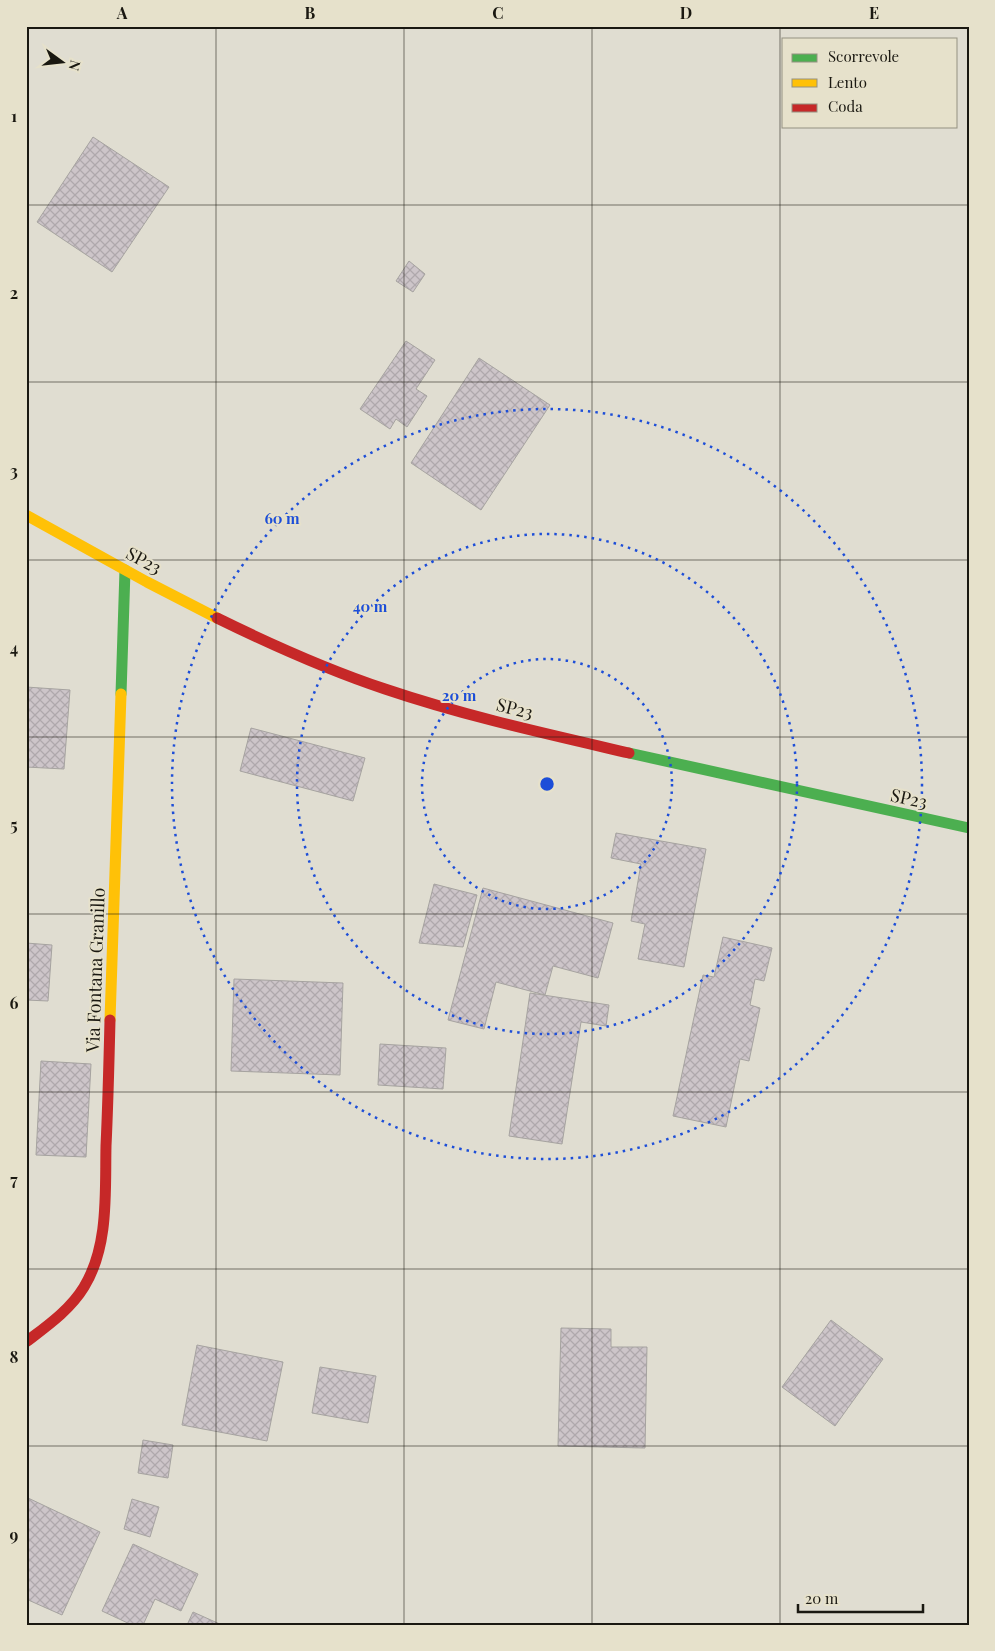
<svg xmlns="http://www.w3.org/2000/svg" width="995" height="1651" viewBox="0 0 995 1651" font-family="'Playfair Display',serif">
<defs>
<pattern id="building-cross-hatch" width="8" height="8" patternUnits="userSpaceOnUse" patternTransform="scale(1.25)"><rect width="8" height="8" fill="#cdc5c9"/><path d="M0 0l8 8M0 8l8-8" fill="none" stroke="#afa8ac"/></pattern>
</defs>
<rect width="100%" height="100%" fill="#e0ddd1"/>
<g fill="url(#building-cross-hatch)" stroke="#a6a3a0">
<path d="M93 137 169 187 112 272 37 222Z"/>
<path d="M409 261 425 274 413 292 396 281Z"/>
<path d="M406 341 435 360 416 389 427 396 407 427 396 419 390 429 360 409Z"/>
<path d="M479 358 550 405 481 510 411 463Z"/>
<path d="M26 687 70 690 64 769 26 767Z"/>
<path d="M251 728 365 758 353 801 240 771Z"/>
<path d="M616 833 706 849 684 967 638 959 645 924 631 921 641 864 611 858Z"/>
<path d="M434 884 477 895 463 947 419 943Z"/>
<path d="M483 888 613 923 598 978 553 966 545 995 496 982 484 1029 448 1020Z"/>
<path d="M723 937 772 948 764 981 755 979 750 1005 760 1008 749 1061 740 1059 726 1127 673 1116 703 975 714 977Z"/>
<path d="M26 943 52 945 48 1001 26 1000Z"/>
<path d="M234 979 343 983 340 1075 231 1071Z"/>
<path d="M530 993 609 1005 606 1026 581 1022 562 1144 509 1136Z"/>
<path d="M380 1044 446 1048 443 1089 378 1085Z"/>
<path d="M41 1061 91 1064 86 1157 36 1155Z"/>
<path d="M831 1320 883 1359 835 1426 782 1387Z"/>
<path d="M561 1328 611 1329V1347H647L645 1448 558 1446Z"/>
<path d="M197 1345 283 1362 267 1441 182 1425Z"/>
<path d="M320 1367 376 1376 368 1423 312 1413Z"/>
<path d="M143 1440 173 1445 168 1478 138 1473Z"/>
<path d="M26 1497 100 1532 62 1615 26 1599Z"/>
<path d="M132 1499 159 1507 150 1537 124 1529Z"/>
<path d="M133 1544 198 1574 181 1611 155 1599 143 1625H132L102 1611Z"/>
<path d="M193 1612 222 1625H187Z"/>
</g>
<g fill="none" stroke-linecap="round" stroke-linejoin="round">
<g stroke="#4caf50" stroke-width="11">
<path d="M121 694 125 570"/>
<path d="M629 753 969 828"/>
</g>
<g stroke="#ffc107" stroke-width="11">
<path d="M26 515 147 582 217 618"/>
<path d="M110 1020 121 694"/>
</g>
<g stroke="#c62828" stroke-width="11">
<path d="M217 618C272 645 328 670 385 689 465 716 547 734 629 753"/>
<path d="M26 1342C47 1326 70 1310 84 1287 109 1246 105 1193 106 1146 108 1104 109 1062 110 1020"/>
</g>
</g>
<path fill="none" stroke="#1a1811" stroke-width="1" stroke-opacity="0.55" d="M216 26V1625M404 26V1625M592 26V1625M780 26V1625M26 205H969M26 382H969M26 560H969M26 737H969M26 914H969M26 1092H969M26 1269H969M26 1446H969"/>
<g fill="none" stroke="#1d4ed8" stroke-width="2.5" stroke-dasharray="2.5 5">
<circle cx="547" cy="784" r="125"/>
<circle cx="547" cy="784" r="250"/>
<circle cx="547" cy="784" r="375"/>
</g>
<g text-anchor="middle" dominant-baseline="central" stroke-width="4" stroke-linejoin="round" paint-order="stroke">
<g font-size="18" fill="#1a1811" stroke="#e6e1cb">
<text transform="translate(144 560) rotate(28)">SP23</text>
<text transform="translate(515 708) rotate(14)">SP23</text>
<text transform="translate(909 798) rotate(12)">SP23</text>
<text transform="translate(95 970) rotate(-88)">Via Fontana Granillo</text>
</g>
</g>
<circle cx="547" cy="784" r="8" fill="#1d4ed8" stroke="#e6e1cb" stroke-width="2.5"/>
<g font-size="15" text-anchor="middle" font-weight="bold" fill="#1d4ed8" stroke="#e6e1cb" stroke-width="4" stroke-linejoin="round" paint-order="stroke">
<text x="282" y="524">60 m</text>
<text x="370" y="612">40 m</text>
<text x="459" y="701">20 m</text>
</g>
<rect width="995" height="1651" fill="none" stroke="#e6e1cb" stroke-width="55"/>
<rect x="782" y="38" width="175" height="90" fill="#e6e1cb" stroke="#949181"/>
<rect x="792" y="54" width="25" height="8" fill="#4caf50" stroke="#949181"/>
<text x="828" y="62" font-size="15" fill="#1a1811">Scorrevole</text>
<rect x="792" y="79" width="25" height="8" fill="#ffc107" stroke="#949181"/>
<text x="828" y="88" font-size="15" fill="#1a1811">Lento</text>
<rect x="792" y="104" width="25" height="8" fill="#c62828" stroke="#949181"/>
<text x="828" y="112" font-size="15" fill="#1a1811">Coda</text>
<g transform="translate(62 62) rotate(105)" stroke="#e6e1cb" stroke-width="4" paint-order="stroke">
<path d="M0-4L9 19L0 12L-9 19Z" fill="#1a1811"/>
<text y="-8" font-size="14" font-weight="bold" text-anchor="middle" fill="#1a1811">N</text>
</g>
<path d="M798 1604v8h125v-8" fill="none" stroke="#1a1811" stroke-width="2.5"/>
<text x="805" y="1604" font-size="15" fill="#1a1811" stroke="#e6e1cb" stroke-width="4" paint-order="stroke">20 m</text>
<rect x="28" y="28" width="940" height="1596" fill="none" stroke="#1a1811" stroke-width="2"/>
<g font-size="16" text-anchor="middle" font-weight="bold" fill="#1a1811">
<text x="122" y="19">A</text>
<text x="310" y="19">B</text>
<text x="498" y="19">C</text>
<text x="686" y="19">D</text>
<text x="874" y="19">E</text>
<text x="14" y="122">1</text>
<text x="14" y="299">2</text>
<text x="14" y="477">3</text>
<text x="14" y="654">4</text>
<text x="14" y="831">5</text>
<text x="14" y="1009">6</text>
<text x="14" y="1186">7</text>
<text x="14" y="1363">8</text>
<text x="14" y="1541">9</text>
</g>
</svg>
